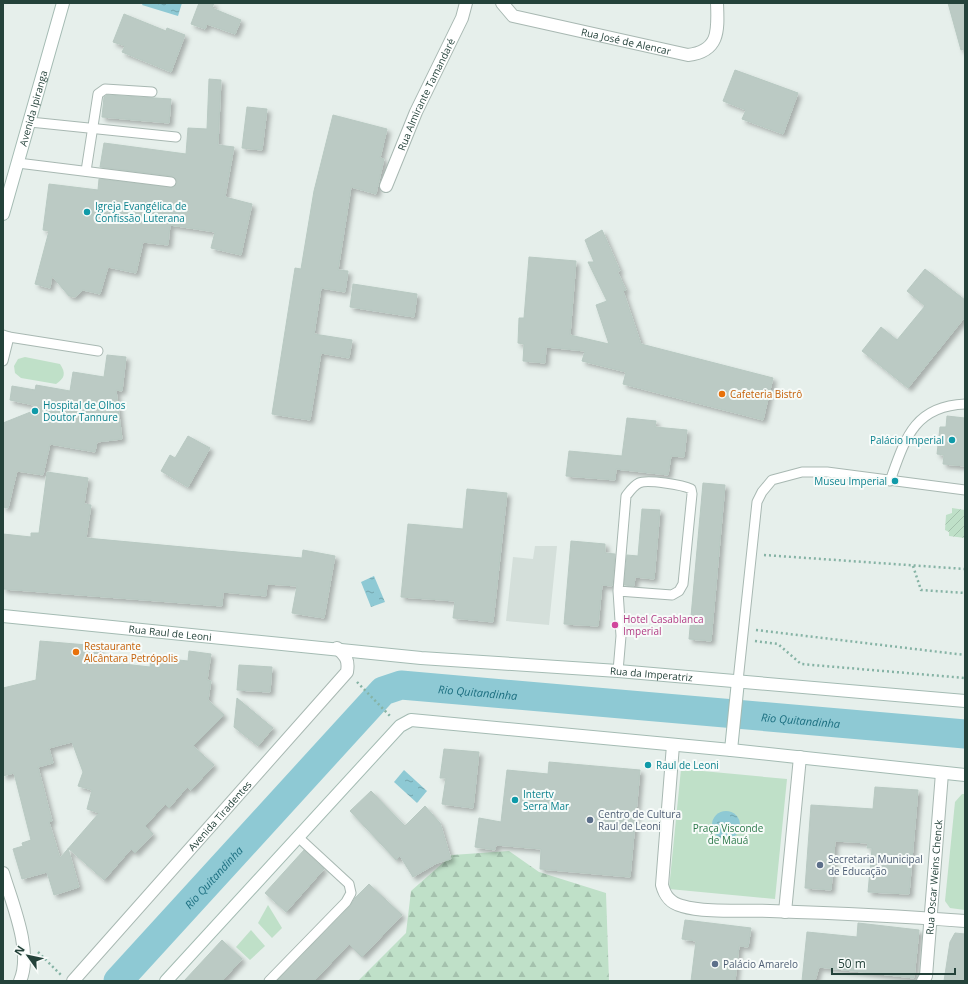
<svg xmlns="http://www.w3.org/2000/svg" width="968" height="984" viewBox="0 0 968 984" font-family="'Open Sans',sans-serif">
<defs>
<pattern id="forest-firs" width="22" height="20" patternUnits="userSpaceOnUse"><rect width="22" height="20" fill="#bfe0c8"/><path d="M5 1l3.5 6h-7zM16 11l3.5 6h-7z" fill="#a4c1ad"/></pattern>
<pattern id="garden-furrows" width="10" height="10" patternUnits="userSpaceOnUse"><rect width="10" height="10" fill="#bfe0c8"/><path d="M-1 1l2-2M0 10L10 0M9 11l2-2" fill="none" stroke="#a4c1ad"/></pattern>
<pattern id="water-ripples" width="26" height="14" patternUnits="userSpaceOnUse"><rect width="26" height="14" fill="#8ec9d4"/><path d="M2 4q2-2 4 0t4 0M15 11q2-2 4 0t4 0" fill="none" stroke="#74a5ad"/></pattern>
<filter id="shadow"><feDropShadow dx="3.5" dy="3.5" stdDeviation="2" flood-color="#0004"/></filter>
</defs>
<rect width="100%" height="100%" fill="#e6efeb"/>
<path fill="#d4dfda" d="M535 546H557L549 625 506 621 513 557 533 559Z"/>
<g fill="#bfe0c8">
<path d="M25 357 60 364C66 373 65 378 56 384L21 378 15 373 14 366 18 359Z"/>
<path d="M681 769 787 779 775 899 669 889Z"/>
<path d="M962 794H965V910L950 908 945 901 955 802Z"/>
<path d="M268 905 282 928 272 938 258 923Z"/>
<path d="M251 930 265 946 250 960 236 947Z"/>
</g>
<path fill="url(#forest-firs)" d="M509 851 539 872 606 893 609 981H358L406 933 411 891 452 855Z"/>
<path fill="url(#garden-furrows)" d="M952 508 965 510V538L949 536V532L945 530 946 515 952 513Z"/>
<g fill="url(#water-ripples)">
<path d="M143 3H182L178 16 142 5Z"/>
<path d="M374 576 385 602 371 607 361 582Z"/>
<path d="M404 770 427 791 417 803 394 782Z"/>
<circle cx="726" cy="825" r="14"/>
</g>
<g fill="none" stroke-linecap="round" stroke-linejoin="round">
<path stroke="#8ec9d4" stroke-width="29" id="s1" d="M118 981 383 691 401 685 965 734"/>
</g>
<g fill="#bbcac4" stroke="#b8c9c2" fill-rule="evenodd" filter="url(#shadow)">
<path d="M199 3H214L212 8 241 20 235 34 207 24 205 29 191 24Z"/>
<path d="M948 3H965V49L961 50Z"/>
<path d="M124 14 166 31 167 28 185 35 171 72 122 52 125 46 113 42Z"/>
<path d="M735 70 798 93 783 134 742 119 746 110 723 101Z"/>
<path d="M209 79 221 80 218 145 234 147 225 197 252 204 241 255 211 248 215 232 170 225 168 245 143 242 136 273 108 267 100 294 83 290 75 297 69 296 52 276 50 288 35 284 49 231 43 230 49 184 98 190 99 179 174 187 177 182 172 176 100 167 104 143 186 154 188 128 207 129Z"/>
<path d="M107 95 171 99 169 123 102 117 104 97Z"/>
<path d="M247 107 267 109 262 150 242 148Z"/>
<path d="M333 115 387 129 380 158 384 159 376 194 351 187 338 270 348 271 345 292 321 288 314 334 352 340 349 358 321 353 310 420 272 414 295 268 301 269 314 191Z"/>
<path d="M602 230 620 271H617L626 290 623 291 641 344 773 378 763 420 623 384 626 372 582 361 585 351 546 347 545 363 523 361 524 344 518 343 519 318H524L529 257 576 261 570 335 609 344 596 305 607 301 588 262H594L585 240Z"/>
<path d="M925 269 965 300V317L908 388 862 351 881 327 897 340 925 306 907 291Z"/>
<path d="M353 284 417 294 414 317 350 307Z"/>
<path d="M107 355 126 357 122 391 116 390 122 439 97 442 95 452 50 444 43 475 17 471 8 508 3 507V423L43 407 10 400 12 386 35 390 36 385 70 391 73 372 104 377Z"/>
<path d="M947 416 965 418V466L943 464 944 455 937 454 940 427H946Z"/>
<path d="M627 418 656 421 655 427 687 430 684 457 671 456 668 475 616 469 615 480 566 476 569 451 622 456Z"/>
<path d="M188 436 210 448 188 487 161 471 170 455 175 458Z"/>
<path d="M47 472 88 478 84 504 91 505 86 538 302 558 303 550 335 556 324 618 292 613 297 586 267 584 266 596 223 592 222 606 3 589V534L31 537V533H39Z"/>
<path d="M703 483 725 485 711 641 689 639Z"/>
<path d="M467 489 507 493 493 622 453 618 455 601 401 597 408 524 463 529Z"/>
<path d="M642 509 660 510 654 579 635 577 634 586 624 585 627 555 638 556Z"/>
<path d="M571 541 605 544V553L615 554 612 586 602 585 598 626 564 624Z"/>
<path d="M40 641 99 646 97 661 150 667 151 657 188 661 189 651 211 654 207 680 211 681 208 700 224 715 193 746 214 765 191 790 187 787 169 808 165 804 145 826 153 834 135 853 131 849 104 880 68 848 79 887 54 895 47 872 22 879 13 849 23 846 22 843 31 840 14 773 3 776V688L36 680ZM72 742 83 772 78 786 92 790 87 809 99 813 60 858 49 822 52 821 38 767 53 763 49 748Z"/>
<path d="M239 665 272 667 270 692 237 690Z"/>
<path d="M237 698 273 728 258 746 234 727Z"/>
<path d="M444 749 479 752 473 808 442 804 446 778H440Z"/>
<path d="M549 762 640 770 630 877 540 869 541 849 496 845 495 850 475 847 479 818 501 822 507 770 548 774Z"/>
<path d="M875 787 918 790 909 894 868 892 872 848H867L868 843 835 841 831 890 805 888 811 805 873 809Z"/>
<path d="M371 791 405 826 425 806 440 823 451 859 437 863 413 877 400 856 396 860 350 811Z"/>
<path d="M304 850 324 869 286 912 265 893Z"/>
<path d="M369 884 402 915 362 957 349 944 314 981H277L350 906 355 898Z"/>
<path d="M685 920 751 928 748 947 739 946 735 981H691L696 941 682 939Z"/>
<path d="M858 923 919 930 914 978 819 967 815 981H802L807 932 857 937Z"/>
<path d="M955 933 965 934V981H944L950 942Z"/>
<path d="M222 940 242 959 222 981H184Z"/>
</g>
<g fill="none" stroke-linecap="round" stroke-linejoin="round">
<defs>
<g id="service">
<path d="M30 122 176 137"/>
<path d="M18 163 171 182"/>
<path d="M86 171 98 94 105 89 152 92"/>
<path d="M3 335 9 337 3 361"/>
<path d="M9 337 98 351"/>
<path d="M890 481C905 439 914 406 965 404"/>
<path d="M618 591 672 595 679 591 683 584 692 494 691 489C683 485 647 479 639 483 633 486 630 491 626 496L618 591 621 636 618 671"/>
<path d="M738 681 757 502 762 492 772 480 802 472H827L965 490"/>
<path d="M269 981 346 902 351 893 349 884 298 837"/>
</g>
<g id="minor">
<path id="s2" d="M502 3 513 16 688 55C720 51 718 30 717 3"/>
<path id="s3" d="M386 186 416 112 462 18 466 3"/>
<path d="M673 745 662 885C665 896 670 903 682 906 705 913 745 910 770 911 835 913 900 916 965 921"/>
<path d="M3 873C12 903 33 952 20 981"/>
<path d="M785 912 800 757"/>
<path id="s4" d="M73 981 347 672C349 660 346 656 337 648"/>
<path id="s5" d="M923 981 926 976 942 773"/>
</g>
<g id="secondary">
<path id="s6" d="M3 214 63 3"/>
<path id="s7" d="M3 616 421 658 618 671 965 701"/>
<path d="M731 750 738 681"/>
<path d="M166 981 400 726 411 720 731 750 965 775"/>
</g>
</defs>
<use href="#service" stroke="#a8b8b2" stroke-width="11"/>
<use href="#minor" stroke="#a8b8b2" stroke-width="14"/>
<use href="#secondary" stroke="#a4bbb3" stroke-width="14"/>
<g stroke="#86b3a5" stroke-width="2.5" stroke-dasharray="2 3" stroke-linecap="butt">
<path d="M764 555 965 569"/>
<path d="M913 566 921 590 965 593"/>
<path d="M756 630 965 655"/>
<path d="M755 641 778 644 801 664 965 678"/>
<path d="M357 682 391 717"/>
<path d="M38 952 61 975"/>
</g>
<use href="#service" stroke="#fff" stroke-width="9"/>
<use href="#minor" stroke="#fff" stroke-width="12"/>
<use href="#secondary" stroke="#fff" stroke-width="12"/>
</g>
<g fill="#0f9aa8" stroke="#f7fbf9" stroke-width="1.5">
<circle cx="87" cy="212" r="4"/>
<circle cx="35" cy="411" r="4"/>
<circle cx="952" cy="440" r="4"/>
<circle cx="895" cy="481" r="4"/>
<circle cx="648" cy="765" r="4"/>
<circle cx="515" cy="800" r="4"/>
</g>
<g fill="#e8710a" stroke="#f7fbf9" stroke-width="1.5">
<circle cx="722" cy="394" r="4"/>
<circle cx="76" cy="652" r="4"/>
</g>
<circle fill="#d1479c" stroke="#f7fbf9" stroke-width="1.5" cx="615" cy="625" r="4"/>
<g fill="#5c6f8a" stroke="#f7fbf9" stroke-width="1.5">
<circle cx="590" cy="820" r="4"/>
<circle cx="820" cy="865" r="4"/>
<circle cx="715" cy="964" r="4"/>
</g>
<g text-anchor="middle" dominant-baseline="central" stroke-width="4" stroke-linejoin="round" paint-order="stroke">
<g font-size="10" fill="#24423a" stroke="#f7fbf9">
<text stroke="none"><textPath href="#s2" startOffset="133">Rua José de Alencar</textPath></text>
<text stroke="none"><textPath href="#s3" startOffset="100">Rua Almirante Tamandaré</textPath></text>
<text stroke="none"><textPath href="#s6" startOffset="110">Avenida Ipiranga</textPath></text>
<text stroke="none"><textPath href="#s7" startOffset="168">Rua Raul de Leoni</textPath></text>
<text stroke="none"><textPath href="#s7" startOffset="651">Rua da Imperatriz</textPath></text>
<text stroke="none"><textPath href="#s4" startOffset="221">Avenida Tiradentes</textPath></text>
<text stroke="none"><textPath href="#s5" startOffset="105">Rua Oscar Weins Chenck</textPath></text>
</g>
<g font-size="10" fill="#0d838f" stroke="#f7fbf9" text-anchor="start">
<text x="95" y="206">Igreja Evangélica de<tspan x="95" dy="12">Confissão Luterana</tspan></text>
<text x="43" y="405">Hospital de Olhos<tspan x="43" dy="12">Doutor Tannure</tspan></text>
<text x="944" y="440" text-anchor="end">Palácio Imperial</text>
<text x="887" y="481" text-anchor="end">Museu Imperial</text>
<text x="656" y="765">Raul de Leoni</text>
<text x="523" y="794">Intertv<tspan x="523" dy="12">Serra Mar</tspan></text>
</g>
<g font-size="10" fill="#c56008" stroke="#f7fbf9" text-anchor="start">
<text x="730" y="394">Cafeteria Bistrô</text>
<text x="84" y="646">Restaurante<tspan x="84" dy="12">Alcântara Petrópolis</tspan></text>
</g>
<g font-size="10" fill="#b23c85" stroke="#f7fbf9" text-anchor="start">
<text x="623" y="619">Hotel Casablanca<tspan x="623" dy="12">Imperial</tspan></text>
</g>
<g font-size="10" fill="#4e5e75" stroke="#f7fbf9" text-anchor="start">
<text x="598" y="814">Centro de Cultura<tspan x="598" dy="12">Raul de Leoni</tspan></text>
<text x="828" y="859">Secretaria Municipal<tspan x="828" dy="12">de Educação</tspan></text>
<text x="723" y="964">Palácio Amarelo</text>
</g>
<g font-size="10" fill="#2d7a4b" stroke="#f7fbf9">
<text x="728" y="828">Praça Visconde<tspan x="728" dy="12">de Mauá</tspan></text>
</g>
<g font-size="11" font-style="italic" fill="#1c6f80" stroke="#f7fbf9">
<text stroke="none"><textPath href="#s1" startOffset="489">Rio Quitandinha</textPath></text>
<text stroke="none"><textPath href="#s1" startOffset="813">Rio Quitandinha</textPath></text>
<text stroke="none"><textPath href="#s1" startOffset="141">Rio Quitandinha</textPath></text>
</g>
</g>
<rect width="968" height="984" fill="none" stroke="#24423a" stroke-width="8"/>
<g transform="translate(28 956) rotate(303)" stroke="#f7fbf9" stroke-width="3" paint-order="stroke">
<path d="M0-3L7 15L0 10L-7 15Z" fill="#24423a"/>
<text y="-6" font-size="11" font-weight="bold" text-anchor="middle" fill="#24423a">N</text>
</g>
<path d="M832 968v6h123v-6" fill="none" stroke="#24423a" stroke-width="2"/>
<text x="838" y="968" font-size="12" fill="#24423a" stroke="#f7fbf9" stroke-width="3" paint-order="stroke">50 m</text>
</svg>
